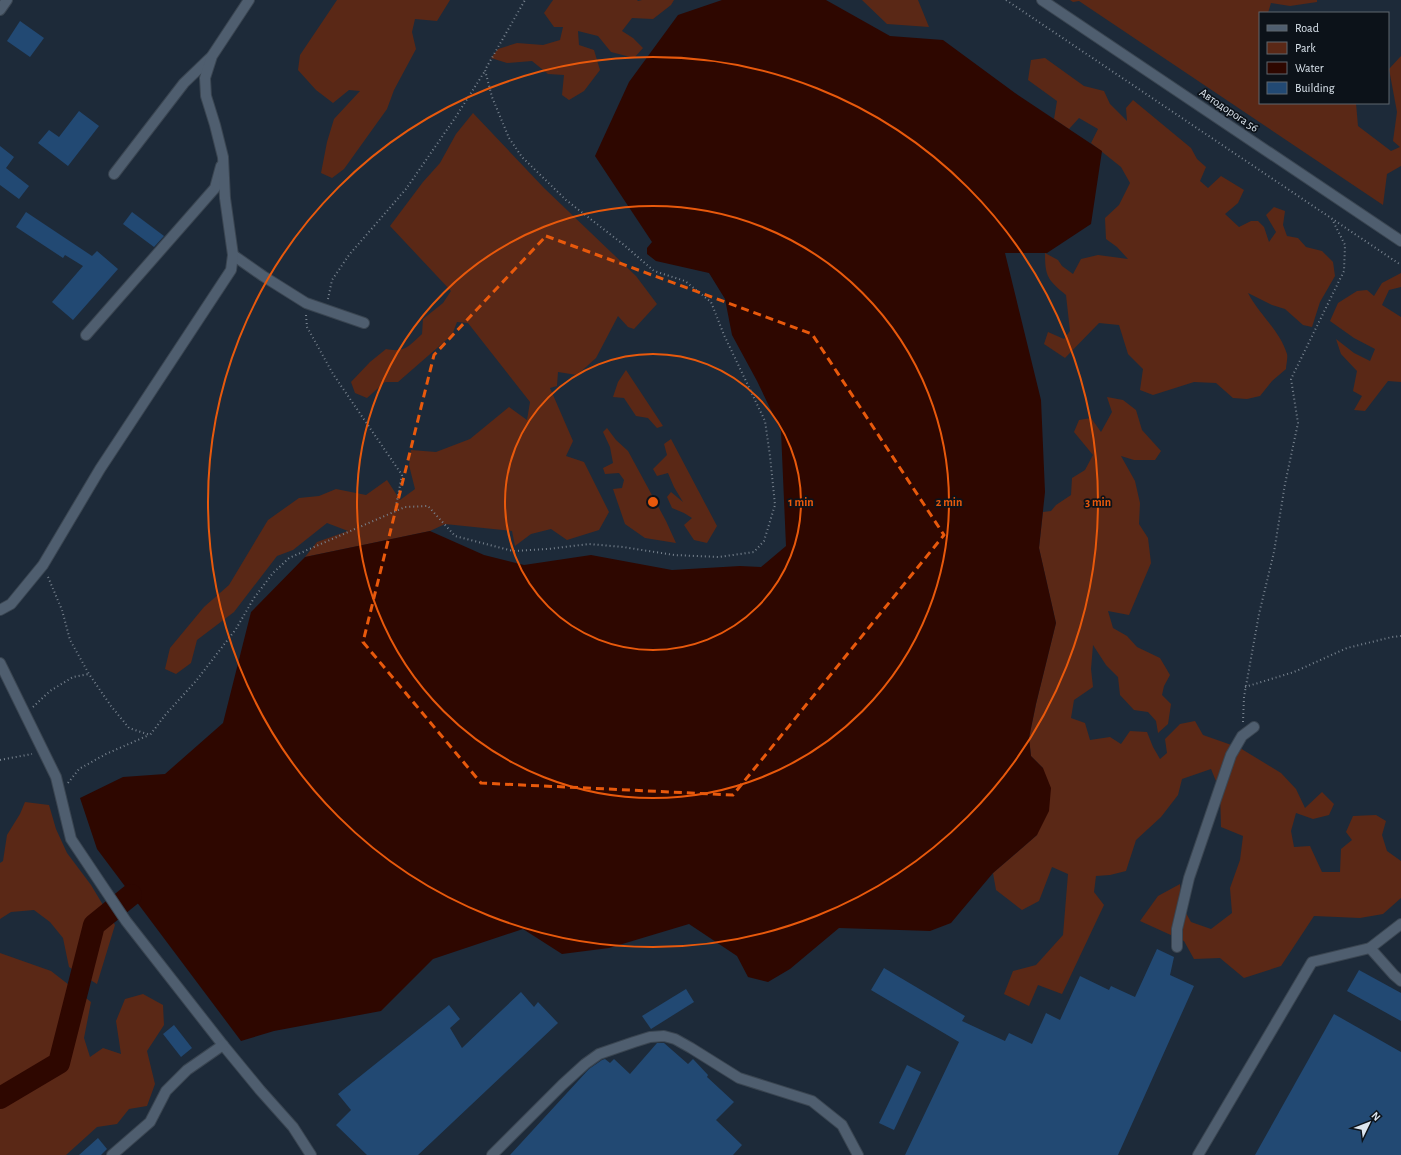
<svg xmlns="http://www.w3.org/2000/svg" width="1401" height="1155" viewBox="0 0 1401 1155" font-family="'Alegreya Sans',sans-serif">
<rect width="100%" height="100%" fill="#1d2a39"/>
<g fill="#5a2816">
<path d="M337 0H450L437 21 415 19 412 32 416 49 394 90 387 109 344 169 332 178 321 173 327 142 334 119 360 91 349 90 333 103 316 90 298 70 300 55Z"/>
<path d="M553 0H637L638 1 642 0H674L671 5 653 19 632 18 622 31 633 38 643 48 634 58 611 52 598 36 578 31 579 45 594 50 600 70 584 91 569 100 562 95 564 75 548 74 532 61 507 63 491 58 498 49 517 43 543 45 560 40 563 27H554L544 13Z"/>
<path d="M862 0H918L929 27 887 24Z"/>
<path d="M1070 0H1317V2L1290 6 1271 3 1268 13H1260V103H1356L1358 126 1391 151 1400 147 1393 141 1397 112 1389 69 1401 56V166L1387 174 1383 205 1079 1 1073 2Z"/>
<path d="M1045 58 1084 86 1104 91 1110 104 1127 121 1126 108 1133 100 1191 148 1197 159 1206 167 1200 181 1208 188 1221 176 1244 190 1238 203 1225 214 1239 227 1251 221H1258L1264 227 1269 242 1276 232 1266 215 1274 207 1285 211 1283 225 1287 236 1298 238 1306 247 1322 251 1333 262 1335 276 1320 302 1312 327 1303 325 1285 309 1272 305 1248 293C1259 314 1280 331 1287 354 1288 358 1286 365 1286 369L1272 381 1260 396 1247 399 1233 398 1216 383 1194 382 1153 395 1140 390 1143 369 1128 354 1119 325 1099 323 1065 358 1044 344 1048 332 1064 339 1070 331 1066 295C1048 280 1045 277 1045 253L1058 260 1062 266 1073 274 1081 259 1098 255 1128 259 1117 247 1106 239 1105 218 1119 205 1130 183 1121 167 1091 143 1098 129 1079 118 1069 129 1054 119 1057 101 1028 80 1031 60Z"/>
<path d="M473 113 544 188 636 276 657 304 634 329 628 327 618 316 596 358 577 375 558 372 557 386 550 388 573 441 566 456 584 462 609 512 599 530 567 540 551 529 531 534 515 546 512 531 445 524 430 531 305 557 317 542 348 531 327 523 293 550 277 556 234 612 197 640 191 663 176 674 165 669 170 648 204 607 229 585 268 520 299 498 319 496 336 489 366 495 387 480 400 500 415 489 409 465 411 450 436 452 470 439 509 407 527 420 530 402 468 323 457 322 452 335 398 382H385L367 398 355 393 351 382 370 362 386 349C405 353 409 346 422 334L423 319 443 303 451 291 390 226 423 182 440 163 456 134Z"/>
<path d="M1401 273V287L1389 290 1382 305 1401 317V382L1388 381 1365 411 1354 410 1362 396 1353 391 1357 371 1341 354 1336 339 1354 353 1370 361 1375 349 1354 338 1330 321 1338 303 1357 291 1367 290 1374 296 1382 283Z"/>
<path d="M626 370 663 426 657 428 648 418 636 416 624 398 613 397 618 382Z"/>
<path d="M1107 397 1123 400 1136 410 1142 430 1161 451 1155 460H1134L1121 456 1135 481 1140 503 1139 524 1148 538 1151 563 1129 615 1108 611 1113 628 1127 636 1137 647 1160 658 1170 675 1164 686 1162 695 1171 704 1168 724 1158 733 1156 721 1148 712 1134 710 1120 695 1118 677 1106 665 1093 645 1091 669 1093 687 1074 700 1071 718 1085 723 1090 740 1110 737 1121 744 1130 731 1147 732 1153 747 1160 759 1167 753 1165 739 1180 724 1195 721 1203 735 1240 748 1281 773 1296 789 1305 808 1322 792 1334 804 1329 815 1313 819 1296 813 1291 831 1294 847 1310 846 1322 872H1340L1341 849 1352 840 1346 832 1353 816 1376 815 1386 821 1382 835 1387 851 1401 861V898L1383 914 1360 918 1314 916 1281 966 1244 978 1220 958 1194 959 1184 941 1140 921 1158 896 1180 884 1182 906 1191 922 1211 929 1232 913 1230 888 1240 860 1243 836 1221 827 1220 791 1211 769 1182 779 1178 795 1161 817 1136 840 1126 871 1110 875 1096 876 1094 892 1104 905 1062 994 1038 985 1029 1006 1004 994 1013 971 1036 965 1063 935 1068 874 1052 867 1039 901 1022 910 996 890 993 873 1037 835 1043 768 1031 756 1029 738 1036 704 1056 623 1039 548 1043 512 1051 511 1056 505 1071 495 1072 478 1085 470 1093 455 1074 432 1079 420 1091 418 1101 432 1112 412Z"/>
<path d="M607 428 616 440 628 451 666 521 676 543 645 538 625 524 613 489 622 488 624 480 619 473 605 474 603 468 613 463 610 447 603 432Z"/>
<path d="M671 439 717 526 707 543 694 540 684 525 692 518 684 513 672 508 667 497 671 492 683 502 674 487 668 473 657 476 653 469 667 455 664 444Z"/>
<path d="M25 802 49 805 56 829 67 853 91 885 115 925 97 984 69 967 63 938 50 922 34 910 11 912 0 919V863L3 861 7 835 20 814Z"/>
<path d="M0 953 51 971 91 1002 84 1038 90 1057 103 1048 121 1054 116 1021 125 999 143 994 163 1005 164 1025 147 1051 155 1084 147 1106 129 1109 117 1124 97 1127 66 1155H0Z"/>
</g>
<path fill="#2e0700" d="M722 0H826L890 36 943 40 1015 93 1102 151 1091 224 1047 253H1005L1041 400 1045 492 1039 548 1056 623 1036 704 1029 738 1031 756 1043 768 1051 788 1049 811 1037 835 993 873 951 923 930 931 839 928 790 969 768 982 748 977 737 956 689 924 609 948 562 954 523 929 433 959 381 1011 274 1031 241 1041 97 849 80 798 123 777 165 774 223 723 251 612 305 557 430 531 484 555 524 565 591 555 672 570 740 566 761 567 786 546 781 431 757 381 732 335 725 299 709 273 656 261 647 254V248L652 242 595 156 629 82 678 15Z"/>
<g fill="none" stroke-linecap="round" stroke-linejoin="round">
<path stroke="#2e0700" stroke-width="22" d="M0 1098 59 1063 94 925 131 895"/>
</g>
<g fill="#224973">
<path d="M20 21 44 38 30 57 7 41Z"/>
<path d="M79 111 99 126 68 166 38 143 49 130 59 137Z"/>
<path d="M0 146 14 157 6 168 29 186 19 199 0 185Z"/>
<path d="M26 212 92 256 97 251 118 269 73 320 52 302 83 266 65 255 63 258 16 227Z"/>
<path d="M132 212 164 236 154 247 123 224Z"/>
<path d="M1157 949 1174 957 1170 975 1194 986 1118 1155H905L959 1042 871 990 884 968 965 1016 962 1021 1005 1041 1009 1033 1032 1044 1046 1013 1060 1020 1080 976 1109 990 1111 986 1135 997Z"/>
<path d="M1359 970 1401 993V1021L1347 991Z"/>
<path d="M686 989 694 1002 651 1029 642 1016Z"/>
<path d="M521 992 534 1007 538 1002 558 1023 418 1155H367L336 1125 351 1110 338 1094 449 1005 460 1019 450 1028 462 1048Z"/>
<path d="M1334 1014 1401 1052V1155H1255Z"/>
<path d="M174 1025 192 1048 181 1057 163 1034Z"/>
<path d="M657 1043H664L688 1064 693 1059 708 1075 707 1077 734 1102 716 1120 742 1145 733 1155H510L589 1069 602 1060 605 1059 610 1063 614 1059 630 1074Z"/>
<path d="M907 1065 921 1072 894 1130 879 1123Z"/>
<path d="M98 1138 107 1149 101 1155H79Z"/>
</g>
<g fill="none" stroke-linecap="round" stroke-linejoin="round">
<defs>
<g id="minor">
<path d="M1042 0 1401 241"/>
<path d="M0 10 7 0"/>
<path d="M114 174 184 83 210 58"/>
<path d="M233 255 263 276 306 303 364 323"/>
<path d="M86 335 215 188 221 166"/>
<path d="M0 610 11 604 43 565 100 469 231 270 233 255 225 198 223 157 215 125 206 96 205 78 212 56 249 0"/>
<path d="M0 663 56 777 71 839 126 921 223 1045 260 1090 293 1127 311 1155"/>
<path d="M1177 947V929L1189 878 1231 755 1242 736 1254 727"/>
<path d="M1370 948 1394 975 1401 981"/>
<path d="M112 1155 150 1122 166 1091 187 1070 223 1045"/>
<path d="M492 1155 562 1085 585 1064 599 1054 634 1042 650 1037 664 1036 675 1039 691 1048 739 1078 812 1101 842 1125 858 1155"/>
<path d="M1198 1155 1312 962 1370 948 1401 924"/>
</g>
</defs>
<use href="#minor" stroke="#3a4551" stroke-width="12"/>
<g stroke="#78838f" stroke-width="2" stroke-dasharray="1 3" stroke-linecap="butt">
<path d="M1006 0 1401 265"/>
<path d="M328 299 332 280 349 255 406 189 455 118 485 71"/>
<path d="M306 315 307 327 333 374 402 475 395 511"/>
<path d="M48 577 62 610 70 640 89 674 111 706 129 728 150 735 166 714 196 681 236 629 254 598 273 573 289 558 405 507 428 506 455 536 513 551 548 549 589 544 623 547 674 555 719 557 754 552 764 541 775 505 770 456 765 421 724 335 711 302 685 281 654 271 624 245 566 200 522 157 509 138 492 97 485 70 525 0"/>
<path d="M1245 687 1294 672 1347 648 1392 637 1401 636"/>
<path d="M33 707 50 691 73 677 89 674"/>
<path d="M1243 722 1244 697 1259 614 1274 552 1285 484 1298 423 1291 379 1344 271 1345 245 1332 219"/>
<path d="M0 760 32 754"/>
<path d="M68 783 79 769 106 754 149 735"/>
</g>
<use href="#minor" stroke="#4f5e6f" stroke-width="10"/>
</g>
<path fill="none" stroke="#e8590c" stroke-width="3" stroke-dasharray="8 5" stroke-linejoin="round" d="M546 236 812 334 944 535 733 795 481 783 363 642 434 355Z"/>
<g fill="none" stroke="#e8590c" stroke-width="2">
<circle cx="653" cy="502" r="148"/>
<circle cx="653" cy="502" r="296"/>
<circle cx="653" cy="502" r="445"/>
</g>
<g text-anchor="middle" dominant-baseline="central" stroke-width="3.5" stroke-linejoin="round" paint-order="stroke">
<g font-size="12" fill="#dce5ee" stroke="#0c1219">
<text transform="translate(1229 110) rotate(34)">Автодорога 56</text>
</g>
</g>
<circle cx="653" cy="502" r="6" fill="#e8590c" stroke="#0c1219" stroke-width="2"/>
<g font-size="12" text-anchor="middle" font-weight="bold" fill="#e8590c" stroke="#0c1219" stroke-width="3.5" stroke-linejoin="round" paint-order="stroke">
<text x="801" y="506">1 min</text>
<text x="949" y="506">2 min</text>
<text x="1098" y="506">3 min</text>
</g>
<rect x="1259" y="12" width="130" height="92" fill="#0c1219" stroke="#5f666e"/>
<rect x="1267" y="25" width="20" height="6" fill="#4f5e6f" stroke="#5f666e"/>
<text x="1295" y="32" font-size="12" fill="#dce5ee">Road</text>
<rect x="1267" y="42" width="20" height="12" fill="#5a2816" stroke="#5f666e"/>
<text x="1295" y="52" font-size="12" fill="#dce5ee">Park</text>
<rect x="1267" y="62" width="20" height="12" fill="#2e0700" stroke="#5f666e"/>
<text x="1295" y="72" font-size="12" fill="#dce5ee">Water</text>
<rect x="1267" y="82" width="20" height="12" fill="#224973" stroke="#5f666e"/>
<text x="1295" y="92" font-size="12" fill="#dce5ee">Building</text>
<g transform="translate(1369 1123) rotate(47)" stroke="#0c1219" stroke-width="3" paint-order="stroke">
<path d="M0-3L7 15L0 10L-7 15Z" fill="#dce5ee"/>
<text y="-6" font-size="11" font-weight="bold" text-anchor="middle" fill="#dce5ee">N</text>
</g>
</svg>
